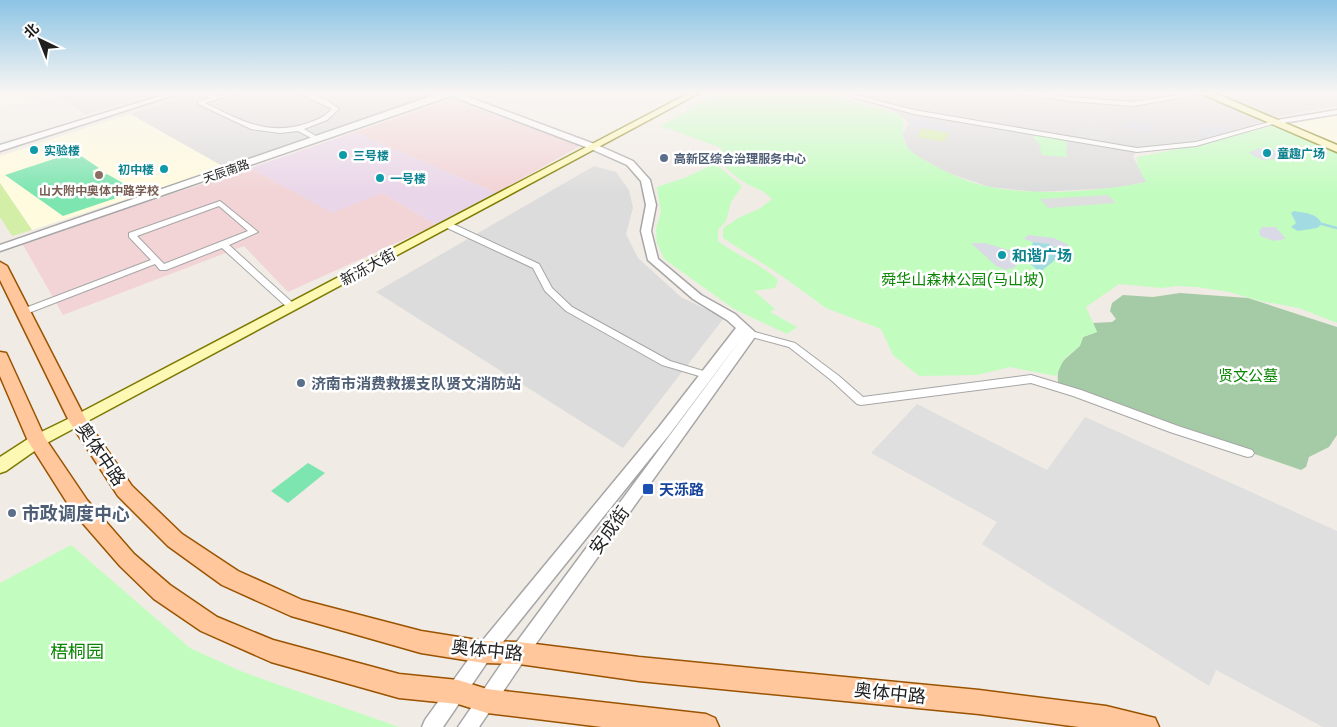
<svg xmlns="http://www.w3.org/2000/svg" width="1337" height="727" viewBox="0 0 1337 727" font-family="Poppins,'Noto Sans SC',sans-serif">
<rect width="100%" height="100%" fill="#f1ebe5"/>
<g fill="#dddcdc">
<path d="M67 92H160L86 115 57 95Z"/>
<path d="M198 92H426L432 94 224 167 130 114Z"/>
<path d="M839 92H1197L1269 124 1196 144 1137 150 1133 157 1147 182 1116 188 1037 192 989 187 946 172 910 152 902 135 909 123 894 111Z"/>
<path d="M1216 92H1337V106L1276 117Z"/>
<path d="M594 166 616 172 629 190 633 208 626 234 638 258 681 297 724 318 623 448 376 292Z"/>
</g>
<g fill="#f2d3d6">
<path d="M452 99 580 146 496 193 355 132Z"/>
<path d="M251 168 331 212 382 193 436 225 288 292 244 246 63 315 22 243Z"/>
</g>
<path fill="#ead6e9" d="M355 132 496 193 436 225 382 193 332 213 251 168Z"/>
<g fill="#fffbdf">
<path d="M0 92H55L0 106Z"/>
<path d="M130 114 224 167 32 230 0 183V156Z"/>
<path d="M1337 115V143L1292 124Z"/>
</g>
<g fill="#d3eea7">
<path d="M922 128 950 133 944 142 917 137Z"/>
<path d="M0 184V183L32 230 12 236 0 217Z"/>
</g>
<path fill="#a4cba5" d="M1180 293 1248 298 1337 327V435L1329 447 1309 457 1306 467 1301 470 1059 387C1052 356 1076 359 1083 337L1097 332 1093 323 1112 322 1116 319 1110 311 1112 303 1123 295 1153 297Z"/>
<g fill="#c2fdbf">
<path d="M719 92H821L900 115 904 123C899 146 911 153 930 163 948 173 969 183 990 187 1038 196 1098 192 1146 182L1138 167 1137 157 1208 143 1275 125 1337 153V323L1299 308 1260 301 1229 292 1197 287 1177 286 1162 288 1119 284 1086 307 1097 332 1083 337 1080 346 1064 359 1056 376 1010 367 977 375 919 376 893 355 881 329 826 308 782 276 723 238V228L740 217 759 209 772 199C764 190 759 190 749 185 738 179 729 171 720 162L722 148 661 126Z"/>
<path d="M1034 134 1066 140 1067 157 1042 155 1039 144 1033 137Z"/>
<path d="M713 162 742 186 731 202 726 221 718 230V241C737 256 760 263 778 280L775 288 754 291 775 309 770 312 797 327 787 334 734 309 664 259 657 243 656 228 661 212 657 187 684 178 712 165Z"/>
<path d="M71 545 190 648 243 672 399 727H0V583Z"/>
</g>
<g fill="#7de5b0">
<path d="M75 152 99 168 92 171 100 177 107 174 137 191 63 216 5 175Z"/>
<path d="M308 463 325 473 288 503 271 491Z"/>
</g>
<g fill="#dfdfdf">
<path d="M1065 102 1085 105 1090 108 1081 118 1058 112Z"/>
<path d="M1086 122 1113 129 1104 141 1074 136Z"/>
<path d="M1108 195 1116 203 1048 208 1040 199Z"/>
<path d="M917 404 1047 470 1085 417 1337 531V727H1323L1216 670 1209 686 982 544 997 522 871 453Z"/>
</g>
<g fill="#d9dae6">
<path d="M912 116 929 120 953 126 950 133 915 127 909 123Z"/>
<path d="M1133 121 1153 123 1156 126 1153 132H1143L1124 126 1128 122Z"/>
<path d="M1195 126H1230L1229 131 1204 138 1200 137 1201 131Z"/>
<path d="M1259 148 1280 150 1290 158 1262 160 1249 153Z"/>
<path d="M1262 227H1276L1286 239 1274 241 1268 239 1260 236 1259 231Z"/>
<path d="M1028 235 1054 238 1069 245 1066 248H1058L1049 244 1033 242 1024 239Z"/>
<path d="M971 243H985L1012 251 1021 258 1019 262 1015 267 1006 270 996 266Z"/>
</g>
<g fill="#a2dbe1">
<path d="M1294 211C1305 213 1317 213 1322 224L1317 228 1298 231 1291 227 1296 223 1291 213Z"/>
<path d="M1033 242 1049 244 1065 252 1040 272 1029 263V254Z"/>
</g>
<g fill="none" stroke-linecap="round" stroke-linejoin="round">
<path stroke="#a2dbe1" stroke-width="2.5" d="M1322 224 1337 228"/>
<defs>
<g id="minor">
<path d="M197 92C204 91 211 96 218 96 225 95 231 92 239 92L238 93 205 103C240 120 266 136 305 124 315 121 325 117 332 109L297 92C312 92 328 100 339 109L327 120 304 129 319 138V140L317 141 298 131 280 133 251 129 198 104V102L210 98Z"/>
<path d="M835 92H843L914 110 1137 148 1196 142 1277 120 1280 122 1196 146 1137 152 914 114Z"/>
<path d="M1017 92H1030L1070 97 1134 102 1198 92H1209L1134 106 1070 101 1020 94Z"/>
<path d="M220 201 258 232 229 245 295 305 297 307 295 309H289L222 248 166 270H160L155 264 26 314 23 315 18 312 20 310 151 260 129 237V233ZM219 206 248 231 164 264 137 236Z"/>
<path d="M445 223H451L539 264 552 288 572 307 670 361 710 373 711 375 706 378 662 365 566 311 545 291 533 268 445 227Z"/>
<path d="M751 331 795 343 839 376 863 397 1031 375 1081 390 1178 426 1252 450 1254 453 1252 456 1248 457 1244 456 1170 432 1073 396 1031 383 861 405 857 404 831 380 789 347 748 336 746 334 748 332Z"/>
</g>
<g id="tertiary">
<path d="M173 92H183L0 151V145Z"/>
<path d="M443 92H455L597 145 633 161 650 180 656 205 651 231 658 259 701 295 735 314 757 334 525 659 479 727H458L513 647 744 335 669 435 490 658 443 727H422L425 720 478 646 659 427 736 328 727 320 693 299 648 260 641 231 646 205 641 181 627 165 591 149 451 96 0 251V245Z"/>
<path d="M1337 110V114L1277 124 1273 122 1277 120Z"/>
</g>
<g id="secondary">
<path d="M691 92H701L43 445 6 471 0 473V457L31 437 72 417Z"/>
<path d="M1201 92H1212L1337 145V152L1202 94Z"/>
</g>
<g id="primary">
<path d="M0 262 7 266 85 418 132 486 182 534 238 571 302 600 421 631 484 641 519 642 639 657 979 690 1106 706 1155 718 1159 727H1079L979 714 639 681 519 664 484 663 421 653 291 616 222 585 168 546 118 496 69 421 0 280Z"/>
<path d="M0 352 6 353 8 357 45 438 87 500 134 554 170 585 217 617 273 640 399 674 458 680 487 689 706 714 715 718 719 727H602L487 713 458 704 399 698 271 662 201 631 154 599 120 566 73 512 28 441 0 376Z"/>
</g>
</defs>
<use href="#minor" stroke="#a6a6a6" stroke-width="2"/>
<use href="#tertiary" stroke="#a6a6a6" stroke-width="3"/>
<use href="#secondary" stroke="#7c7a00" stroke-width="3"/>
<use href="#primary" stroke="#9a5300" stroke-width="3"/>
<use href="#minor" fill="#fff" fill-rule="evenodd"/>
<use href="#tertiary" fill="#fff" fill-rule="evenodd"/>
<use href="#secondary" fill="#fef8b5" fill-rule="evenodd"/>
<use href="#primary" fill="#ffc79b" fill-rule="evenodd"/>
</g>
<linearGradient id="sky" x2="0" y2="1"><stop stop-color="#8cc4e5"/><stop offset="0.48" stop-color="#f9f6f3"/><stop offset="1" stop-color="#f9f6f3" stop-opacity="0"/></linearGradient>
<rect width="1337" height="193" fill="url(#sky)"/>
<g fill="#0f9aa8" stroke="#fff" stroke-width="2">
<circle cx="34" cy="150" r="5"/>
<circle cx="1267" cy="153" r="5"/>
<circle cx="343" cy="155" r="5"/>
<circle cx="164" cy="169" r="5"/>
<circle cx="380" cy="178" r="5"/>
<circle cx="1002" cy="255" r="5"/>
</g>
<g fill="#5c6f8a" stroke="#fff" stroke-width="2">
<circle cx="664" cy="158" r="5"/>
<circle cx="301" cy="383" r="5"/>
<circle cx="12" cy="513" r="5"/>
</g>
<circle fill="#8d6e63" stroke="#fff" stroke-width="2" cx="99" cy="175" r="5"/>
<rect fill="#1a4fb4" stroke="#fff" stroke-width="2" x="642" y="483" width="12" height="12" rx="2.5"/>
<g text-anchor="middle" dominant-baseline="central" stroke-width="5" stroke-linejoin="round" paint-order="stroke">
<g font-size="12" font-weight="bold" fill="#0d838f" stroke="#fff" text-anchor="start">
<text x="44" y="150">实验楼</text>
<text x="1277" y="153">童趣广场</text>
<text x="353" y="155">三号楼</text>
<text x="154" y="169" text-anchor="end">初中楼</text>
<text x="390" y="178">一号楼</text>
</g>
<g font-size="12" font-weight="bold" fill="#4e5e75" stroke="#fff" text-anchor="start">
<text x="674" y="158">高新区综合治理服务中心</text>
</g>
<g font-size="12" fill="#1f1f1f" stroke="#fff">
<text transform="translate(226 171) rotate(-19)">天辰南路</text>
</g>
<g font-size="12" font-weight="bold" fill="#785e54" stroke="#fff">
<text x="99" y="190">山大附中奥体中路学校</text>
</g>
<g font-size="15" font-weight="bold" fill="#0d838f" stroke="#fff" text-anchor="start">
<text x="1012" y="255">和谐广场</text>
</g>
<g font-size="15" fill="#1f1f1f" stroke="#fff">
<text transform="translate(368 267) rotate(-28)">新泺大街</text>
</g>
<g font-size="15" fill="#0a8604" stroke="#fff">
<text x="963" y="279">舜华山森林公园(马山坡)</text>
<text x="1248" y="375">贤文公墓</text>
</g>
<g font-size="15" font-weight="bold" fill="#4e5e75" stroke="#fff" text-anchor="start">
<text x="311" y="383">济南市消费救援支队贤文消防站</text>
</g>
<g font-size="15" font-weight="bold" fill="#164399" stroke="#fff" text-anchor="start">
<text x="659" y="489">天泺路</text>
</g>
<g font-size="18" fill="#1f1f1f" stroke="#fff">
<text transform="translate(101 454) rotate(56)">奥体中路</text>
<text transform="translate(609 530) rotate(-54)">安成街</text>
<text transform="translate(487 650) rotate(6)">奥体中路</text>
<text transform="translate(890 693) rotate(6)">奥体中路</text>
</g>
<g font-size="18" font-weight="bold" fill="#4e5e75" stroke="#fff" text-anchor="start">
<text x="22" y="513">市政调度中心</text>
</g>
<g font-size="18" fill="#0a8604" stroke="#fff">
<text x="77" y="651">梧桐园</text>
</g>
</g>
<g transform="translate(40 40) rotate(317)" stroke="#ffffff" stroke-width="4" paint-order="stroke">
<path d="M0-4L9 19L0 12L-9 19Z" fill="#1f1f1f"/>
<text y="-8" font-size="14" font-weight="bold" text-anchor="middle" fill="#1f1f1f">北</text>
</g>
</svg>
